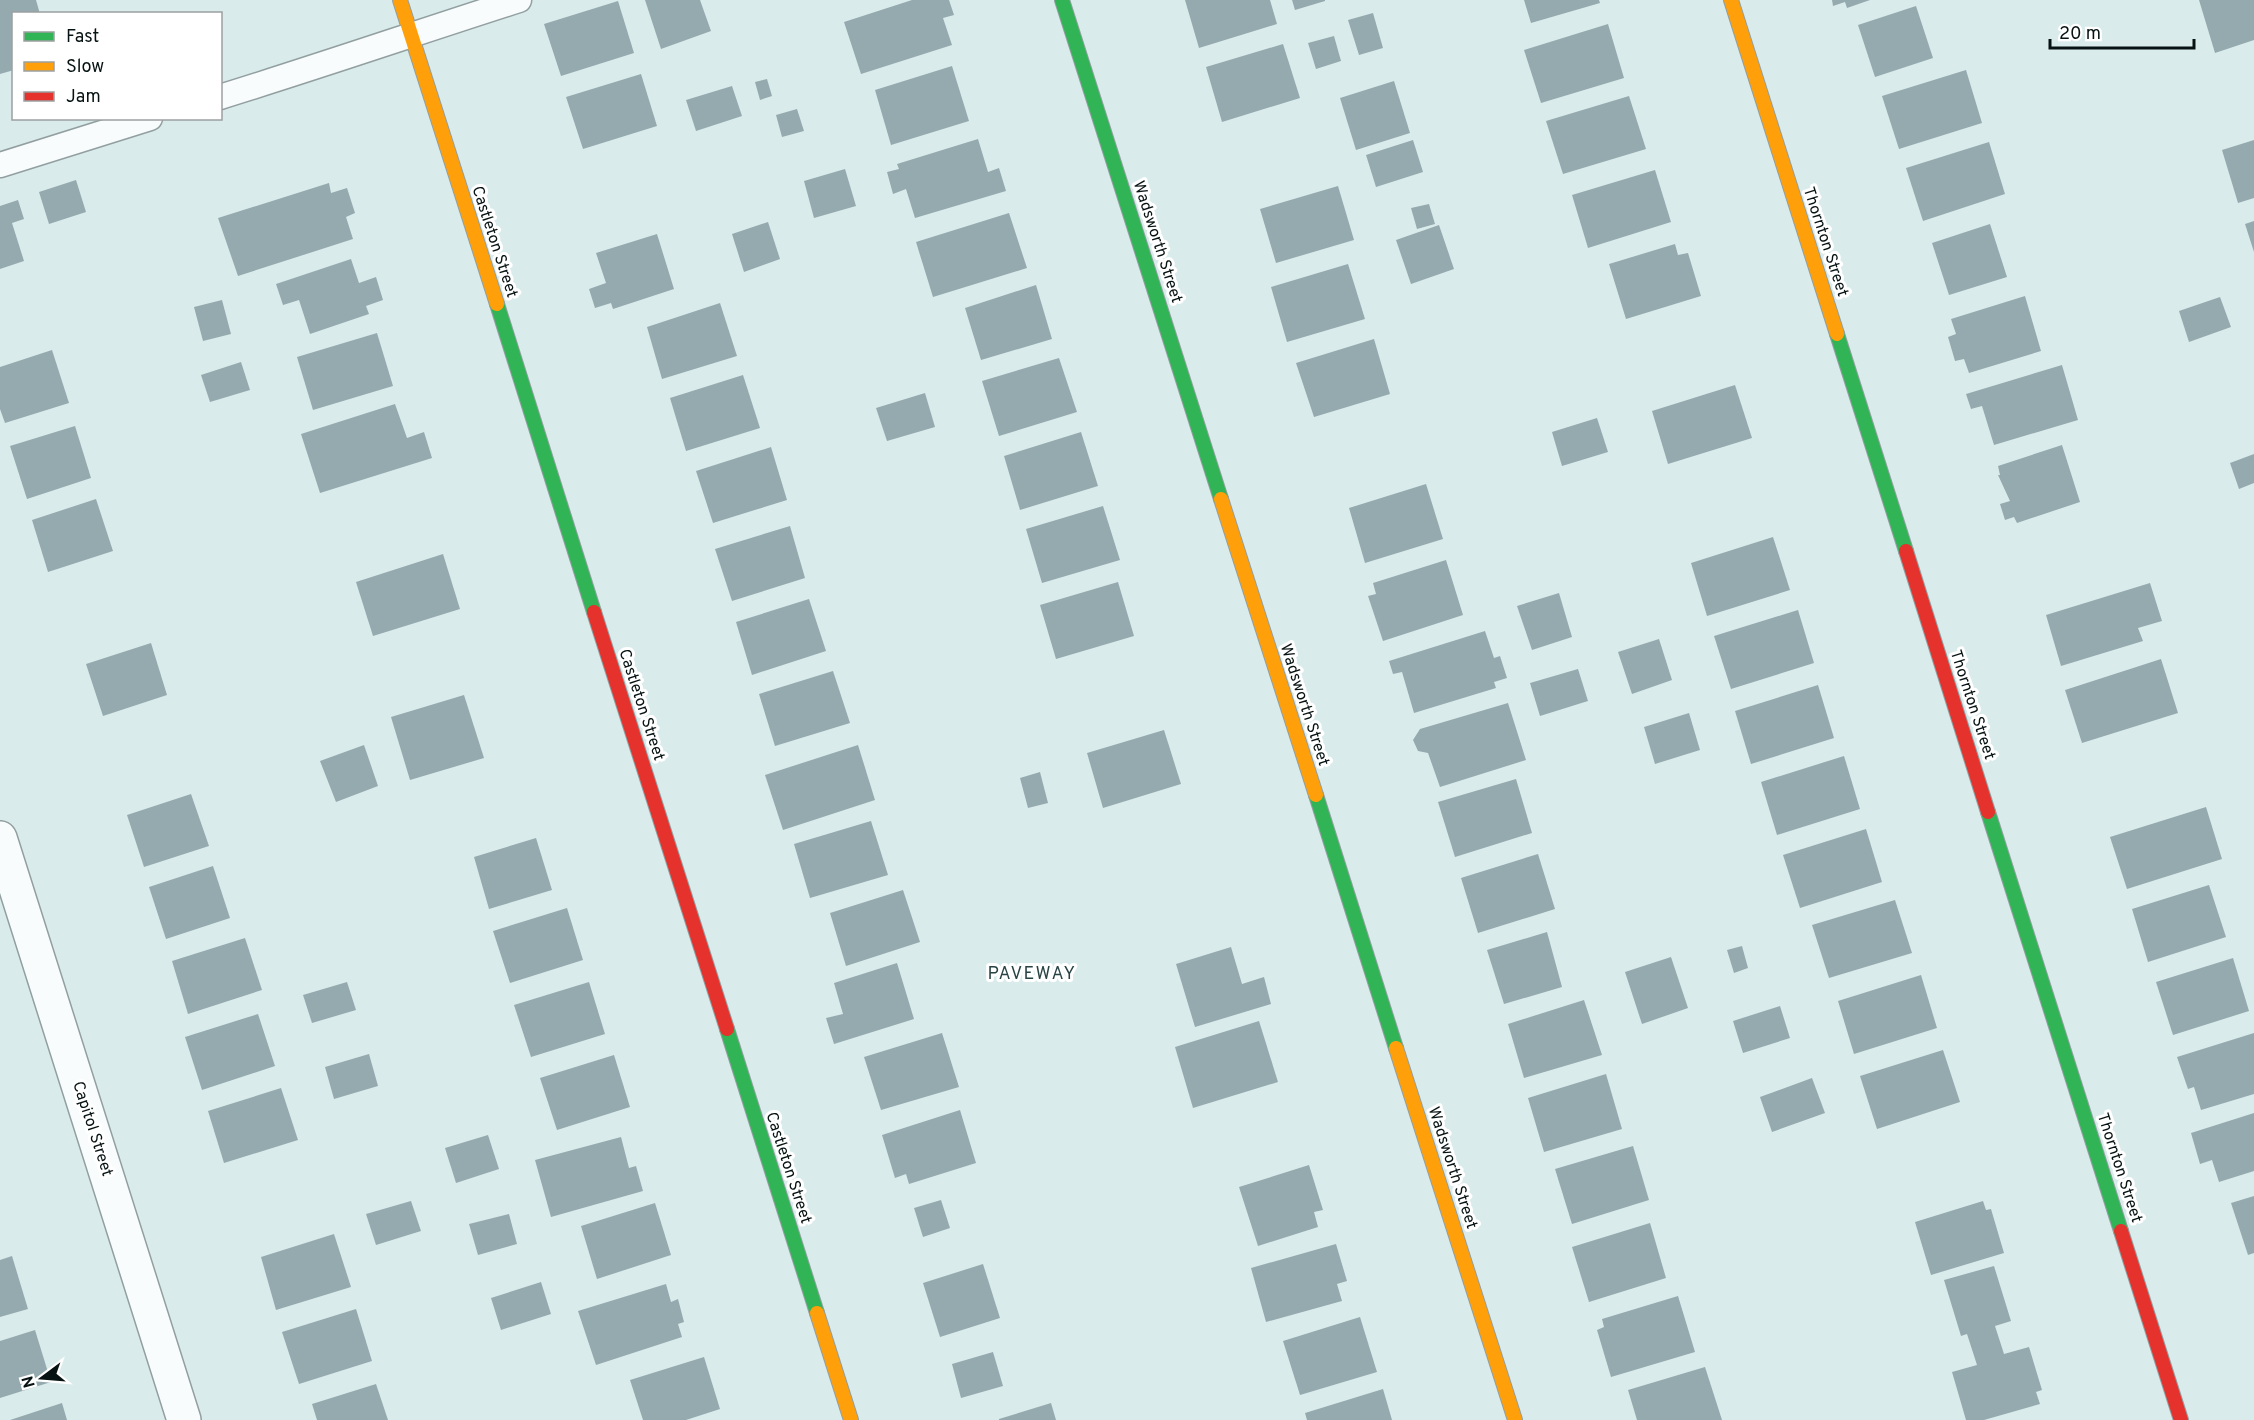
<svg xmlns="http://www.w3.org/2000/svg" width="2254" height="1420" viewBox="0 0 2254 1420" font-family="Overpass,sans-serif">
<rect width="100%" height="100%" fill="#daebec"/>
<g fill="#95aaae">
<path d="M0 0H36L40 14H14V70L0 74Z"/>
<path d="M645 0H700L711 31 661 49Z"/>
<path d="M912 0H949L954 15 943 18 952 45 861 74 844 22Z"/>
<path d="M1185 0H1270L1277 24 1199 48Z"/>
<path d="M1292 0H1325V1L1295 10Z"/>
<path d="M1524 0H1599L1600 3 1531 23Z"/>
<path d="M1832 0H1870L1847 8 1845 2 1833 6Z"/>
<path d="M2199 0H2254V40L2215 53Z"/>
<path d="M618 1 634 53 561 76 544 24Z"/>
<path d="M1916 6 1933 58 1875 77 1858 25Z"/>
<path d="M1373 13 1383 48 1359 55 1348 20Z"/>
<path d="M1608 24 1624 78 1541 103 1524 50Z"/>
<path d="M1334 36 1341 61 1316 69 1308 43Z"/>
<path d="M1283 44 1300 98 1222 122 1206 67Z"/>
<path d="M952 66 969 121 891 145 875 90Z"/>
<path d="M1966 70 1982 123 1899 149 1882 96Z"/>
<path d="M641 74 657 126 583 149 566 97Z"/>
<path d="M767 79 772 96 760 100 755 82Z"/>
<path d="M1394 81 1410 133 1356 150 1340 98Z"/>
<path d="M732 86 742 116 696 131 686 100Z"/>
<path d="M1629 96 1646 149 1563 174 1546 121Z"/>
<path d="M797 109 804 131 782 137 776 115Z"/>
<path d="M978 139 988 172 999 168 1006 191 915 218 906 189 893 194 887 172 899 169 897 164Z"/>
<path d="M1413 140 1423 172 1376 187 1366 155Z"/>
<path d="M2254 140V198L2238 203 2222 150Z"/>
<path d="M1989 142 2005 194 1923 221 1906 168Z"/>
<path d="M845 169 856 206 814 218 804 181Z"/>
<path d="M1655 170 1671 222 1588 248 1572 195Z"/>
<path d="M76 180 86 212 49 224 39 192Z"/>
<path d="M329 183 331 193 347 188 355 213 346 217 353 239 238 276 218 218Z"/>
<path d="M1338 186 1354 240 1276 263 1260 209Z"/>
<path d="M18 200 24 219 12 223 24 261 0 269V206Z"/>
<path d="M1429 204 1435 224 1417 229 1411 208Z"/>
<path d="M1009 213 1027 268 933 297 916 242Z"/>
<path d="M2254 221V252L2245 224Z"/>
<path d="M768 222 780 259 744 272 732 234Z"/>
<path d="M1990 224 2007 277 1949 295 1932 243Z"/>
<path d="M1439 225 1454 269 1411 284 1396 240Z"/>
<path d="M657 234 674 289 613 309 611 303 595 308 589 289 606 283 596 253Z"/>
<path d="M1675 244 1678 255 1688 253 1701 296 1626 319 1609 264Z"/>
<path d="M351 259 359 283 376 277 383 300 366 306 369 314 310 334 299 300 283 305 276 284Z"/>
<path d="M1348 264 1365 319 1287 342 1271 287Z"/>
<path d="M1036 285 1052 339 981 360 965 308Z"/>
<path d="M2025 296 2041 351 1969 373 1964 359 1955 361 1948 337 1956 334 1951 319Z"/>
<path d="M2220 297 2231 327 2189 342 2179 311Z"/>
<path d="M222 300 231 334 203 341 194 307Z"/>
<path d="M720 303 737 356 662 379 647 327Z"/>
<path d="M377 333 393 386 313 410 297 357Z"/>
<path d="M1374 339 1390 394 1314 417 1296 363Z"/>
<path d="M52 350 69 403 5 423 0 409V367Z"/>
<path d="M1059 358 1077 412 999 436 982 381Z"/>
<path d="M241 362 250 390 210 402 201 375Z"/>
<path d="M2062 365 2078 420 1994 445 1982 406 1971 409 1966 394Z"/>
<path d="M743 375 760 428 686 451 670 398Z"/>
<path d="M1735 385 1752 438 1668 464 1652 411Z"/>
<path d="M925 393 935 427 887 441 876 408Z"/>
<path d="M395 404 407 438 424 432 432 458 320 493 301 434Z"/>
<path d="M1597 418 1608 452 1562 466 1552 432Z"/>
<path d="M75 426 91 478 27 499 10 446Z"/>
<path d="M1081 432 1098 486 1020 510 1004 456Z"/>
<path d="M2062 445 2080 502 2017 523 2014 517 2005 520 2000 504 2010 501 1998 475H2000L1998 466Z"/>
<path d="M771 447 787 500 713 523 696 471Z"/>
<path d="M2254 454V483L2239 489 2230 463Z"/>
<path d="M1426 484 1443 539 1365 563 1349 508Z"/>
<path d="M96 499 113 551 48 572 32 520Z"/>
<path d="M1103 506 1120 560 1042 583 1026 529Z"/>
<path d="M790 526 805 578 732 601 715 549Z"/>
<path d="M1773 537 1790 590 1707 616 1691 563Z"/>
<path d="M443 554 460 609 373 636 356 582Z"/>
<path d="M1446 560 1463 615 1383 641 1368 596 1376 594 1373 583Z"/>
<path d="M1118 582 1134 636 1056 659 1040 605Z"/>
<path d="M2150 583 2162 621 2138 628 2143 641 2061 666 2046 615Z"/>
<path d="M1559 593 1572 637 1532 650 1517 606Z"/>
<path d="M809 599 826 651 752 675 736 622Z"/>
<path d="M1798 610 1814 663 1731 689 1714 636Z"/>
<path d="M1485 631 1494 658 1500 656 1507 678 1494 682 1496 688 1414 713 1402 672 1393 674 1389 661Z"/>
<path d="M1659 639 1672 680 1632 694 1618 652Z"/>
<path d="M151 643 167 695 103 716 86 664Z"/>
<path d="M2161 659 2178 713 2082 743 2065 690Z"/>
<path d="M1578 669 1588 701 1540 716 1530 683Z"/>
<path d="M833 671 850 723 775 746 759 694Z"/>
<path d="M1818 685 1834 738 1751 764 1735 711Z"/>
<path d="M464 695 484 758 410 780 391 717Z"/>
<path d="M1508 703 1526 760 1440 787 1428 753 1418 751 1413 740 1420 729Z"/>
<path d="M1689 713 1700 750 1655 764 1644 727Z"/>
<path d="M1164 730 1181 784 1103 808 1087 753Z"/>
<path d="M364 745 378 786 336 802 320 761Z"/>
<path d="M858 745 875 800 783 830 765 775Z"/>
<path d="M1844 756 1860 809 1777 835 1761 782Z"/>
<path d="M1040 772 1048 803 1028 808 1020 778Z"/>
<path d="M1516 779 1532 833 1455 857 1438 802Z"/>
<path d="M191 794 209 846 144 867 127 815Z"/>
<path d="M2206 807 2222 859 2127 889 2110 837Z"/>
<path d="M871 821 888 875 810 898 794 844Z"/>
<path d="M1866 829 1882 882 1800 908 1783 855Z"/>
<path d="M536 838 552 890 489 909 474 857Z"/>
<path d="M1538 854 1555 909 1478 933 1461 878Z"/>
<path d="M213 866 230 918 166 939 149 887Z"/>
<path d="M2209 885 2226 937 2148 962 2132 909Z"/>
<path d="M903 890 920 942 846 966 830 913Z"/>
<path d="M1895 900 1912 953 1829 978 1812 925Z"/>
<path d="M567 908 583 960 510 983 493 931Z"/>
<path d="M1547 932 1562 987 1504 1004 1487 950Z"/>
<path d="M245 938 262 990 188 1014 172 961Z"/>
<path d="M1742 946 1748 968 1734 973 1727 950Z"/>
<path d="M1231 947 1242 984 1264 977 1271 1004 1195 1027 1176 964Z"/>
<path d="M1671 957 1688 1008 1642 1024 1625 972Z"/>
<path d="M2233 958 2249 1011 2173 1035 2156 982Z"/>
<path d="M897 963 914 1019 834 1044 826 1018 843 1014 834 983Z"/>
<path d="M1921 975 1937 1028 1854 1054 1838 1001Z"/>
<path d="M347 982 356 1010 312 1023 303 995Z"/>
<path d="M589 982 605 1034 531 1057 514 1005Z"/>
<path d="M1584 1000 1602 1055 1524 1078 1508 1024Z"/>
<path d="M1780 1006 1790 1038 1743 1053 1733 1021Z"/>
<path d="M258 1014 275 1066 202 1090 185 1037Z"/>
<path d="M1259 1021 1278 1082 1193 1108 1175 1047Z"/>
<path d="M942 1033 959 1087 881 1110 864 1057Z"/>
<path d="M2254 1033V1094L2201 1110 2194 1087 2188 1089 2177 1057Z"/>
<path d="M1943 1050 1960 1102 1877 1129 1860 1076Z"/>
<path d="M369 1054 378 1086 334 1099 325 1067Z"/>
<path d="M614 1055 630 1107 557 1130 540 1078Z"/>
<path d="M1606 1074 1622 1129 1544 1152 1528 1098Z"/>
<path d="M1812 1078 1825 1113 1772 1132 1760 1097Z"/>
<path d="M281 1088 298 1140 224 1163 208 1111Z"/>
<path d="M960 1110 976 1163 909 1184 906 1174 895 1178 882 1135Z"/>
<path d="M2254 1113V1171L2219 1182 2212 1160 2200 1164 2191 1133Z"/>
<path d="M488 1135 499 1169 456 1183 445 1148Z"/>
<path d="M621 1137 629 1168 636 1166 643 1191 551 1217 535 1160Z"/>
<path d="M1633 1146 1649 1200 1572 1224 1555 1169Z"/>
<path d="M1309 1165 1323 1210 1314 1212 1318 1227 1258 1246 1239 1187Z"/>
<path d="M2254 1196V1253L2248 1255 2231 1203Z"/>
<path d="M941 1200 950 1228 923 1237 914 1208Z"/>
<path d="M411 1201 421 1231 376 1245 366 1214Z"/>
<path d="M1983 1201 1986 1210 1991 1209 2004 1253 1931 1275 1915 1222Z"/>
<path d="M655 1203 671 1255 597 1279 581 1226Z"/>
<path d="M509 1214 517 1244 478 1255 469 1224Z"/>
<path d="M1650 1223 1666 1278 1589 1302 1572 1247Z"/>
<path d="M334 1234 351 1287 276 1310 261 1257Z"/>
<path d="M1336 1244 1347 1281 1337 1284 1342 1301 1266 1322 1251 1268Z"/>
<path d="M12 1256 28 1309 0 1317V1260Z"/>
<path d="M983 1264 1000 1318 940 1337 923 1283Z"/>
<path d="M1994 1266 2011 1321 1995 1326 2004 1354 2029 1347 2042 1390 2036 1392 2040 1404 1984 1420H1966L1952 1372 1977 1365 1967 1334 1961 1336 1944 1280Z"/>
<path d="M541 1282 551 1314 501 1330 491 1298Z"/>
<path d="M666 1284 671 1302 678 1299 684 1322 678 1324 682 1337 596 1365 578 1311Z"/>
<path d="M1678 1296 1695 1352 1611 1377 1597 1330 1604 1327 1602 1319Z"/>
<path d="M356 1309 372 1361 299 1384 282 1332Z"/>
<path d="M1360 1317 1377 1372 1300 1395 1283 1341Z"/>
<path d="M35 1330 51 1382 0 1398V1341Z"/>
<path d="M993 1352 1003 1386 961 1398 952 1364Z"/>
<path d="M704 1357 720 1409 686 1420H643L630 1380Z"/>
<path d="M1705 1367 1722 1420H1637L1628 1390Z"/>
<path d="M376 1384 388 1420H317L312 1404Z"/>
<path d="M1383 1389 1392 1420H1307L1305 1413Z"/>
<path d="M62 1403 67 1420H10Z"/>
<path d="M1051 1403 1056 1420H999V1419Z"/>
</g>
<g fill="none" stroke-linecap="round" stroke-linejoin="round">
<defs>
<g id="lane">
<path d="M220 97C320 66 419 32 519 0"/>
<path d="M0 165 150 118"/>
</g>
<path id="street" d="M0 838 184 1420"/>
<g id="fast">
<path d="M1062 0 1221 499"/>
<path d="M497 304 594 612"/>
<path d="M1837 334 1906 551"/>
<path d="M1316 795 1396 1048"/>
<path d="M1988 812 2121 1231"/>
<path d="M727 1029 817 1313"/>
</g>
<g id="slow">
<path d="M400 0 497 304"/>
<path d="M1731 0 1837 334"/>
<path d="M1221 499 1316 795"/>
<path d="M1396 1048 1515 1420"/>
<path d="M817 1313 851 1420"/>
</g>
<g id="jam">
<path d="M1906 551 1988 812"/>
<path d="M594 612 727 1029"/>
<path d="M2121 1231 2181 1420"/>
</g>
</defs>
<use href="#lane" stroke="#929fa0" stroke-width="27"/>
<use href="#street" stroke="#929fa0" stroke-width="36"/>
<use href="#fast" stroke="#929fa0" stroke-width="16"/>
<use href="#slow" stroke="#929fa0" stroke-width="16"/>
<use href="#jam" stroke="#929fa0" stroke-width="16"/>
<use href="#lane" stroke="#f9fcfc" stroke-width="24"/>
<use href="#street" stroke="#f9fcfc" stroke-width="33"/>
<use href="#fast" stroke="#30b455" stroke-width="14"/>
<use href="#slow" stroke="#ff9f0a" stroke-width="14"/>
<use href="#jam" stroke="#e5322d" stroke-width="14"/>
</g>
<g text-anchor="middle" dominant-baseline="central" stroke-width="6" stroke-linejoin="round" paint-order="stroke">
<g font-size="16" fill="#071212" stroke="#fff">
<text transform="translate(494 242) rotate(72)">Castleton Street</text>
<text transform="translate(1157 242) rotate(72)">Wadsworth Street</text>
<text transform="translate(1825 242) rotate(72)">Thornton Street</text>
<text transform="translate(641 705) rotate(72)">Castleton Street</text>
<text transform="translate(1304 705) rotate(72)">Wadsworth Street</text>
<text transform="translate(1972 705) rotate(72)">Thornton Street</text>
<text transform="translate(92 1129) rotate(72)">Capitol Street</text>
<text transform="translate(788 1168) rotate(72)">Castleton Street</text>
<text transform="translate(1452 1168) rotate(72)">Wadsworth Street</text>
<text transform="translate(2119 1168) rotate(72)">Thornton Street</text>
</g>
<g font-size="18" letter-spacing="1.5" fill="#294344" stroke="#fff">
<text x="1032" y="974">PAVEWAY</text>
</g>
</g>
<rect x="12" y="12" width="210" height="108" fill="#ffffff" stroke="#9ca0a0" stroke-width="1.5"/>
<rect x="24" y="32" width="30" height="9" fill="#30b455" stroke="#9ca0a0" stroke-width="1.5"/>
<text x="66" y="42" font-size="18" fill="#071212">Fast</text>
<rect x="24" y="62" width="30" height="9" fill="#ff9f0a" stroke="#9ca0a0" stroke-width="1.5"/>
<text x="66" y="72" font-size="18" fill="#071212">Slow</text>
<rect x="24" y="92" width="30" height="9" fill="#e5322d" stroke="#9ca0a0" stroke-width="1.5"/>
<text x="66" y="102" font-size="18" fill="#071212">Jam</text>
<g transform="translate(42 1378) rotate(254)" stroke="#ffffff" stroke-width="4.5" paint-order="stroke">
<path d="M0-4.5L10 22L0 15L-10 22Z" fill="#071212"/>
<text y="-9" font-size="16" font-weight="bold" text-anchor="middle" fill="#071212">N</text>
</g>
<path d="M2050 39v9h144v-9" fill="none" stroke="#071212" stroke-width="3"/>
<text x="2059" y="39" font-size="18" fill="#071212" stroke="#ffffff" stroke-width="4.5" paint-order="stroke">20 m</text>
</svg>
